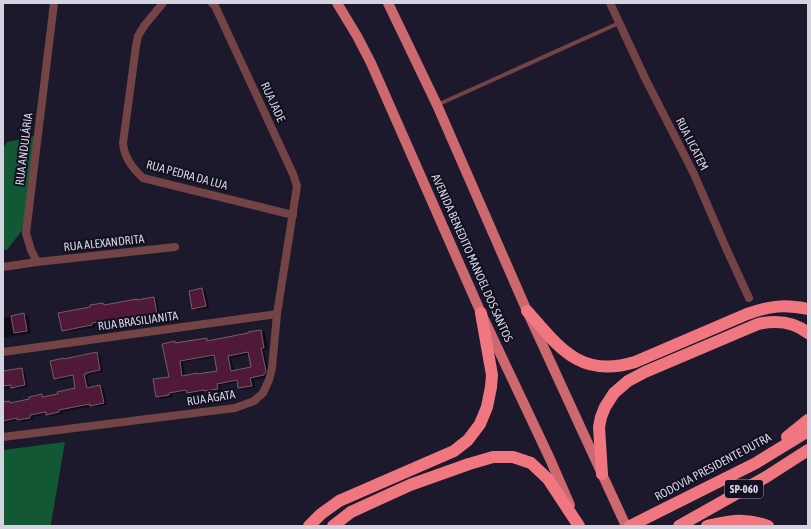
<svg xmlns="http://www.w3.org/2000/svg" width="811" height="529" viewBox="0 0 811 529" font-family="'Asap Condensed',sans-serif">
<rect width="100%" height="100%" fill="#1b192b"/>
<g fill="#125834">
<path d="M35 136 23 229 7 250H3V149L7 142Z"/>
<path d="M65 442 51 524 50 526H3V450Z"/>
</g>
<g fill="#0007" fill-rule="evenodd">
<path d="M202 289 206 292 209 308 197 310 193 308Z"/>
<path d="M154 298 157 300 160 316 148 318H147L115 324 111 322 95 325 96 327 66 332 62 330 91 308 103 304 107 306 137 300H138Z"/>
<path d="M24 314 28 316 31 333 3 338V318Z"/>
<path d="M261 331 265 333 268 349 264 350 269 374 268 377 254 380 255 387 243 390 239 387 238 382 220 385 221 391 209 393 207 392 192 395 188 392 172 394 173 397 161 399 157 397 170 377 175 342 177 344 207 339 211 341ZM249 354 252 368 234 371 231 358ZM215 357 218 371 199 375 197 374 185 376 183 362Z"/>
<path d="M97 353 100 355 103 372 90 374V375L87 376 90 388 100 386 104 389 107 405 95 407 93 406 78 409 62 412 63 414 51 416 47 414 33 417 34 419 22 422 19 420 3 423V403L9 402 12 404 30 400 42 395 46 397 77 389 74 377 58 380 54 378Z"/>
<path d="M21 369 25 371 28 387 16 389 12 387 3 389V370L6 371Z"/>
</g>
<g fill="#511938" stroke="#765e69" fill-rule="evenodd">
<path d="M202 288 206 306 192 309 189 291Z"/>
<path d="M154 297 157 314 144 317V316L110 323V320L92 323V325L62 331 58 313 90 307V305L103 303 104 305 137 299V300Z"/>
<path d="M24 313 27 331 14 333 11 316Z"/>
<path d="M261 330 264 348H261L266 371 264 375 250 378 252 386 238 388 237 380 217 384 218 389 204 391V390L187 393 186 390 169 393V395L156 397 153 379 169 377 162 344 175 341V343L207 338V341L248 333V332ZM248 352 251 367 231 371 228 356ZM214 355 217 371 197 374V373L182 376 180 361Z"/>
<path d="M97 352 100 370 86 373 87 374H84L87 388 100 385 104 403 90 406V404L74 407 59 410V412L46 415V412L30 415V418L17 420V418L3 421V402L9 401 10 403 29 399V397L42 394V397L58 394 57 392 75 388 73 375 54 379 50 361 64 358V359Z"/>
<path d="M22 368 25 385 11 388V385L3 386V371Z"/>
</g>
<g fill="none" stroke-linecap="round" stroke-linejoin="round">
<path stroke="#744346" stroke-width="4" d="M437 105 619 23"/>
<g stroke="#744346" stroke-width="8">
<path d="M163 3 144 26 138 36 136 46 123 143C124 157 133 169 143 178L293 215"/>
<path d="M610 3 645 78 694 174 726 248 749 298"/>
<path d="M37 262 31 250 26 233 54 3"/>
<path d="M3 267 37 262 175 247"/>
<path d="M3 352 277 314"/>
<path d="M3 437 235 408 254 401 263 393 269 380 272 368 277 314 295 199 297 186 293 174 215 6 212 3"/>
</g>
<g stroke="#cd686f" stroke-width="10">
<path d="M337 3 357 36 371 63 481 313 550 459 570 505"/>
<path d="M388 3 437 105 527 311 626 526"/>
</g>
<g stroke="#f07680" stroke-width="12">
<path d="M527 311C559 347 580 379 635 362L747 314C770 306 784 304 808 309"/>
<path d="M787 437 808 420"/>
<path d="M602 474 599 427 601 417 605 407 614 393 628 381 645 372 758 324C776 320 793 321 808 333"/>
<path d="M309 526 321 514 339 501 454 451 468 440 480 424 487 407 491 387 492 375 481 313"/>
<path d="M333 526 351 512 410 485 469 464 493 457H513L531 463 548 479 579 526"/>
<path d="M630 526 756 463 808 431"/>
<path d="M679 526 766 477 808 450"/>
<path d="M707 526C729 521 745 517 768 526"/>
</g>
</g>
<g text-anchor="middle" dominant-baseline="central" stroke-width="4" stroke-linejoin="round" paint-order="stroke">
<rect fill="#121021" stroke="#9a98a7" stroke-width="1" x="725" y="480" width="38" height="18" rx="3"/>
<g font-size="11" font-weight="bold" fill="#d4d3e0">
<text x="744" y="489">SP-060</text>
</g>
<g font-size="12" fill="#d4d3e0" stroke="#121021">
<text transform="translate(273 102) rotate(65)">RUA JADE</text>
<text transform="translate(692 144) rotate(63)">RUA LICATEM</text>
<text transform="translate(24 149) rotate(-83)">RUA ANDULÁRIA</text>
<text transform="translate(187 175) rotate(15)">RUA PEDRA DA LUA</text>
<text transform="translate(104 243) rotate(-6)">RUA ALEXANDRITA</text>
<text transform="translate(472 258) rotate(66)">AVENIDA BENEDITO MANOEL DOS SANTOS</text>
<text transform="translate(138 321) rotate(-8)">RUA BRASILIANITA</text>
<text transform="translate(211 398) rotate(-9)">RUA ÁGATA</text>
<text transform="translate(713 467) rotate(-28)">RODOVIA PRESIDENTE DUTRA</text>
</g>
</g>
<rect width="811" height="529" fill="none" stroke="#d4d3e0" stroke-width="8"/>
</svg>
